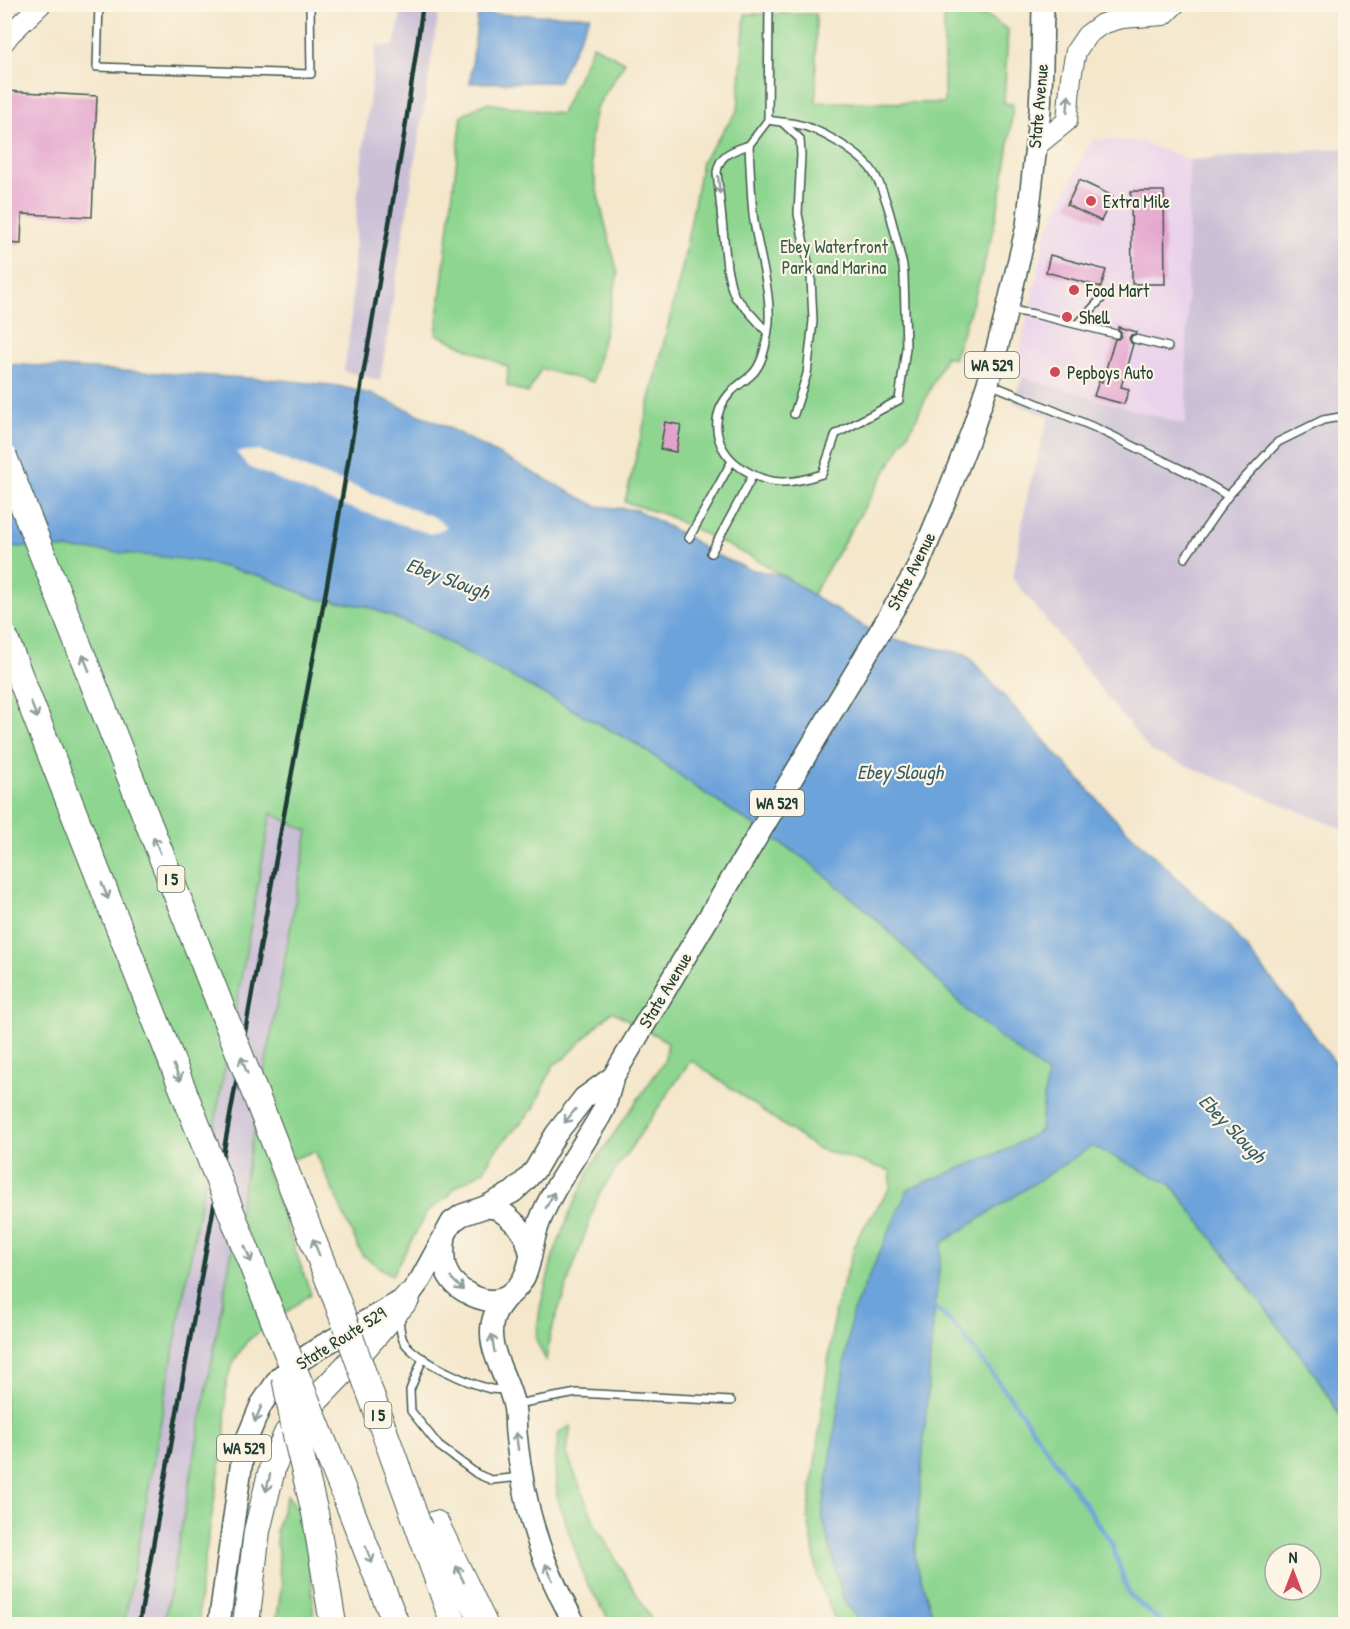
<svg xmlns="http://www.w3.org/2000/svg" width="1350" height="1629" viewBox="0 0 1350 1629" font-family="'Patrick Hand',sans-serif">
<rect width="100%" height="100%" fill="#fcf5e5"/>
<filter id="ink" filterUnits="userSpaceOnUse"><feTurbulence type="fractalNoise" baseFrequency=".0167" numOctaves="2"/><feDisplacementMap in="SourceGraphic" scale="12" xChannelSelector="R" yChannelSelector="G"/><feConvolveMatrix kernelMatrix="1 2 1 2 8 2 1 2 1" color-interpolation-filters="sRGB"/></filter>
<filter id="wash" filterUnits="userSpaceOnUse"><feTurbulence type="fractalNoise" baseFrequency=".008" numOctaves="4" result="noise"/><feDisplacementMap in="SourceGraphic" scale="24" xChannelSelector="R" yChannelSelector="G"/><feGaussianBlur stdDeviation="1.35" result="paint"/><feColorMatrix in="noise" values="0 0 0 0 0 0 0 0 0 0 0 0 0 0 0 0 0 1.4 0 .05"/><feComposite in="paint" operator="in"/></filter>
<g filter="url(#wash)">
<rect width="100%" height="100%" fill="#f4e7cc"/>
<path fill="#ead1ec" d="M1092 139 1140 141 1189 160 1186 425 1015 375 1046 234 1069 184Z"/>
<g fill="#cabfd6">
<path d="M403 5H440L380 381 344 371 351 322 357 200 376 46H394Z"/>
<path d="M1345 148V830L1150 751 1013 579 1028 490 1049 417 1013 402 1022 377 1186 425 1189 160Z"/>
<path d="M271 813 308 831 164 1624H124Z"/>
</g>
<g fill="#8ed590" stroke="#568962" stroke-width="1.5" fill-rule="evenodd">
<path d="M745 14H816V102L944 103V15L988 16 1008 30 1004 103 1013 104C1006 193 985 275 953 359L946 356 913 425 812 596 761 562 666 515 625 502 683 264 702 161 738 110Z"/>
<path d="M593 45 625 62 596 108 589 147 598 196 618 274 593 382 541 369 528 393 507 386 508 367 436 334 462 115 486 103 561 114Z"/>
<path d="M5 528 167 545 264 577 313 598 366 606 427 631 640 746 697 788 808 861 872 915 923 965 968 1012 1047 1074 1093 1146 1172 1185 1317 1377 1345 1424V1624H837L818 1579 808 1517 835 1309 858 1236 890 1188 891 1171 816 1148 691 1060 599 1194 550 1334 546 1361 536 1340 540 1308 553 1256 571 1210 593 1164 664 1062 668 1042 612 1011 565 1058 553 1065 534 1108 494 1152 483 1171 454 1188 448 1197 428 1211 392 1275C380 1270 373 1261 362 1255L315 1151 266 1169 311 1294 247 1341 234 1361 226 1383 225 1436 200 1588 199 1624H164L308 831 271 813 124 1624H5ZM1275 1554H1311V1590H1275Z"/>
<path d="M571 1426 566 1452 595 1524 654 1624H612L586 1582 557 1497 555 1463 559 1432Z"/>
<path d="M287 1495 304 1516 310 1549 314 1624H276L282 1582 280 1580 276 1530Z"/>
</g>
<g fill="#6da3db" stroke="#467088" stroke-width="1.5">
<path d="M478 14 590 16 558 82 470 83Z"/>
<path d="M5 364 281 380 338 386 374 395 445 426 596 506 637 510 689 538 711 553 749 569 784 576 828 605 884 638 966 654 1115 819 1229 927 1277 986 1345 1076V1424L1317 1377 1172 1185 1092 1146 942 1243 932 1334 915 1558 935 1624H863L844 1602 822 1516 852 1314 908 1189 1006 1150 1040 1131 1047 1074 968 1012 923 965 872 915 808 861 697 788 640 746 427 631 366 606 313 598 264 577 200 561 105 551 5 546Z"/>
</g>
<path fill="#f4e7cc" d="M259 450 434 517 447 527 431 534 326 500 249 467 236 452Z"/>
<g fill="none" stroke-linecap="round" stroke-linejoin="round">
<path stroke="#6da3db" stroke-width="4.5" d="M933 1305 960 1331 1016 1405 1111 1542 1129 1595 1164 1624"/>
</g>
<g id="blocks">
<g fill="#e3a1ce">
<path d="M4 91 97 96 92 217 22 214 21 244 4 243Z"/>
<path d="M1079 180 1113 196 1101 221 1067 205Z"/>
<path d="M1131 191H1164L1165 284H1132Z"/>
<path d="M1050 255 1106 270 1101 287 1046 272Z"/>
<path d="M1118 327 1137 332 1136 334 1131 335 1129 338 1131 343 1133 344 1121 387 1129 389 1124 404 1094 396 1099 381 1102 382 1115 339H1118L1121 336V332L1118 329Z"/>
<path d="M665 422 681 425 676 452 660 449Z"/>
</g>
</g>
</g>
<g filter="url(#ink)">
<use href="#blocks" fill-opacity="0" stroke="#3f564b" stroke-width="1.5"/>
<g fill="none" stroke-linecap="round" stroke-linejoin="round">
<defs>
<g id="lane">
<path d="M99 4 97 67 311 74 310 4"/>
<path d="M768 120C777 122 787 122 796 124 818 128 857 151 871 169 887 190 896 239 903 266L904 276 906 348 899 400 836 434 822 474C792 484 771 487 743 469 715 451 707 418 731 392 738 384 749 379 755 371 765 358 767 338 769 322 771 288 757 248 753 214 751 191 750 168 749 145Z"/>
<path d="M768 120 769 4"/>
<path d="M783 123 800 139 801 155 798 214 811 277 813 321 807 374 794 414"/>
<path d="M749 145C733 151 720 153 717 172L727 268 731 286 735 297 741 303 767 332"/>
<path d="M1010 310 1034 314 1116 334"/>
<path d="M1078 324 1101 299"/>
<path d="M1135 339 1168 347"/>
<path d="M990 384 1096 428 1191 474 1228 496"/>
<path d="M689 538 732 461"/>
<path d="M711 553 753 475"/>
<path d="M1185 558 1228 496 1278 442 1323 420 1346 416"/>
<path d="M399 1318C400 1325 400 1336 404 1342 416 1360 469 1384 491 1389 496 1390 501 1389 506 1389"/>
<path d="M423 1358 410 1390 411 1411 439 1446 477 1474 491 1480 521 1477"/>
<path d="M516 1404 577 1393 731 1401"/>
</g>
<g id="secondary">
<path d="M4 42 10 34 41 4"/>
<path d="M1035 147 1067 121 1071 77 1076 51 1087 35 1102 24 1122 18 1164 15 1175 4"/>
</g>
<g id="primary">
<path d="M485 1207 513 1192 525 1181 535 1170 556 1134 584 1098 613 1077"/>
<path d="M445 1235C442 1258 442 1277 464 1291 480 1301 500 1306 514 1291 532 1273 529 1254 536 1232 546 1198 570 1166 588 1136 593 1127 600 1118 604 1108 608 1098 610 1087 613 1077L915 573 943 506 972 431 988 383 1007 310 1027 226 1040 110 1042 66 1043 4"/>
<path d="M505 1299C501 1304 497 1309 495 1314 482 1346 508 1375 514 1406 516 1415 515 1424 516 1433 518 1453 521 1473 525 1492 534 1539 552 1583 575 1624"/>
<path d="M219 1624 244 1446 261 1405 280 1377 298 1362 322 1346 407 1298 421 1279 452 1222 462 1215 485 1207 496 1208 506 1215 518 1226 526 1238 531 1255"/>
</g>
<g id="highway">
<path d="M347 1500 396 1624"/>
<path d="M315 1513 333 1624"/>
<path d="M436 1524 484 1624"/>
<path d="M419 1528 454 1624"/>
<path d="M246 1624 257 1531 273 1465 287 1434 303 1413 346 1368 407 1298"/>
</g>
</defs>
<use href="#lane" stroke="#3f564b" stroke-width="10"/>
<use href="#secondary" stroke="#3f564b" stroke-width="22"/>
<use href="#primary" stroke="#3f564b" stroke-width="24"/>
<use href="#highway" stroke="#3f564b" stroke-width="28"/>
<use href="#lane" stroke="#fff" stroke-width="7"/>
<use href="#secondary" stroke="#fff" stroke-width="20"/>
<use href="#primary" stroke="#fff" stroke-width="21"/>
<use href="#highway" stroke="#fff" stroke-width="26"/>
<path stroke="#1f3d34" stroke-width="4.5" d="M139 1624 283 820 327 585 404 136 423 4"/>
<defs>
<g id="highway-bridge">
<path d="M4 457 337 1301 419 1528"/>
<path d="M4 636 275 1323 347 1500"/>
<path d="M285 1377 297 1440 315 1513"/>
</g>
</defs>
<use href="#highway-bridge" stroke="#3f564b" stroke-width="28" stroke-linecap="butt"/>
<use href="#highway-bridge" stroke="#fff" stroke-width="26"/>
</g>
<defs><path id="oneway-shaft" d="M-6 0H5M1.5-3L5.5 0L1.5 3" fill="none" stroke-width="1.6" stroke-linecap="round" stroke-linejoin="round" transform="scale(1.5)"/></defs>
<g stroke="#8f9e9a">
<use href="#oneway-shaft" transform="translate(1068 104) rotate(-85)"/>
<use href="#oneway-shaft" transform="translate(719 185) rotate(84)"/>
<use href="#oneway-shaft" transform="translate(86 663) rotate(-112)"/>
<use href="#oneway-shaft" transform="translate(34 710) rotate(68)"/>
<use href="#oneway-shaft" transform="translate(157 845) rotate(-112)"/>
<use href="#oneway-shaft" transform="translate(105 891) rotate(68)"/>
<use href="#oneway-shaft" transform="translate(244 1065) rotate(-112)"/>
<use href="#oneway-shaft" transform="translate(177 1073) rotate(68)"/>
<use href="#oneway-shaft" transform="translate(570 1116) rotate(129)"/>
<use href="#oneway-shaft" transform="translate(550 1200) rotate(-62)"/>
<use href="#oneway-shaft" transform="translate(316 1247) rotate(-112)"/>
<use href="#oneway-shaft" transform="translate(248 1254) rotate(68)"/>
<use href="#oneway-shaft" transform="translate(457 1284) rotate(45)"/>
<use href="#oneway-shaft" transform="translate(493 1343) rotate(-99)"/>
<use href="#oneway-shaft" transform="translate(258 1414) rotate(113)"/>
<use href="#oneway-shaft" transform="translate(517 1441) rotate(-97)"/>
<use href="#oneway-shaft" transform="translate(268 1483) rotate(104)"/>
<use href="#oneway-shaft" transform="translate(369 1555) rotate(69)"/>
<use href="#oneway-shaft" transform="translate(549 1572) rotate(-113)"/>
<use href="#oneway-shaft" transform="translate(460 1574) rotate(-115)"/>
</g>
</g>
<g fill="#d1495b" stroke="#fcf5e5" stroke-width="2">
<circle cx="1091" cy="201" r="6"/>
<circle cx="1074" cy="290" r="6"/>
<circle cx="1067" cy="317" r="6"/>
<circle cx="1055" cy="372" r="6"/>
</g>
<g text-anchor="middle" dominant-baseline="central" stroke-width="4.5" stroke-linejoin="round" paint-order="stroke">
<g fill="#fcf5e5" stroke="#617469" stroke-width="1.5">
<rect x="965" y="352" width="54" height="26" rx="4.5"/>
<rect x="750" y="790" width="54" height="26" rx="4.5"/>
<rect x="157.5" y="866" width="27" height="26" rx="4.5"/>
<rect x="364.5" y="1402" width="27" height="26" rx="4.5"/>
<rect x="217" y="1435" width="54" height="26" rx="4.5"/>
</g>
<g font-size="16" font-weight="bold" fill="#1f3d34">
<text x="992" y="365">WA 529</text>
<text x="777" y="803">WA 529</text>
<text x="171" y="879">I 5</text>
<text x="378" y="1415">I 5</text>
<text x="244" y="1448">WA 529</text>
</g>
<g font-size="18" fill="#1f3d34" stroke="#fcf5e5">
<text transform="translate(1038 106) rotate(-85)">State Avenue</text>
<text transform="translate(911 571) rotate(-63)">State Avenue</text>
<text transform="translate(665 990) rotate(-59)">State Avenue</text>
<text transform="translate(341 1338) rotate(-32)">State Route 529</text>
</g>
<g font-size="18" fill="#1f3d34" stroke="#fcf5e5" text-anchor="start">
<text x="1103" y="201">Extra Mile</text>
<text x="1086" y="290">Food Mart</text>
<text x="1079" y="317">Shell</text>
<text x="1067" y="372">Pepboys Auto</text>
</g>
<g font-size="18" fill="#355b46" stroke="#fcf5e5">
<text x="834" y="246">Ebey Waterfront<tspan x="834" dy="21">Park and Marina</tspan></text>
</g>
<g font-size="20" font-style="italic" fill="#365c66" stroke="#fcf5e5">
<text transform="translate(448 578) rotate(20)">Ebey Slough</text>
<text x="900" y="771">Ebey Slough</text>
<text transform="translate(1233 1128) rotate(46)">Ebey Slough</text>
</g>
</g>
<rect width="1350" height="1629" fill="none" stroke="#fcf5e5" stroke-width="24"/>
<g transform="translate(1293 1572)"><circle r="28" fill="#fcf5e5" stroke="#a4ab9e" stroke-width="1.5"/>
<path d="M0-4.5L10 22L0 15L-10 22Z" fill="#d1495b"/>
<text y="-9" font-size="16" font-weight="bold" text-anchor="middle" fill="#1f3d34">N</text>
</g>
</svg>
